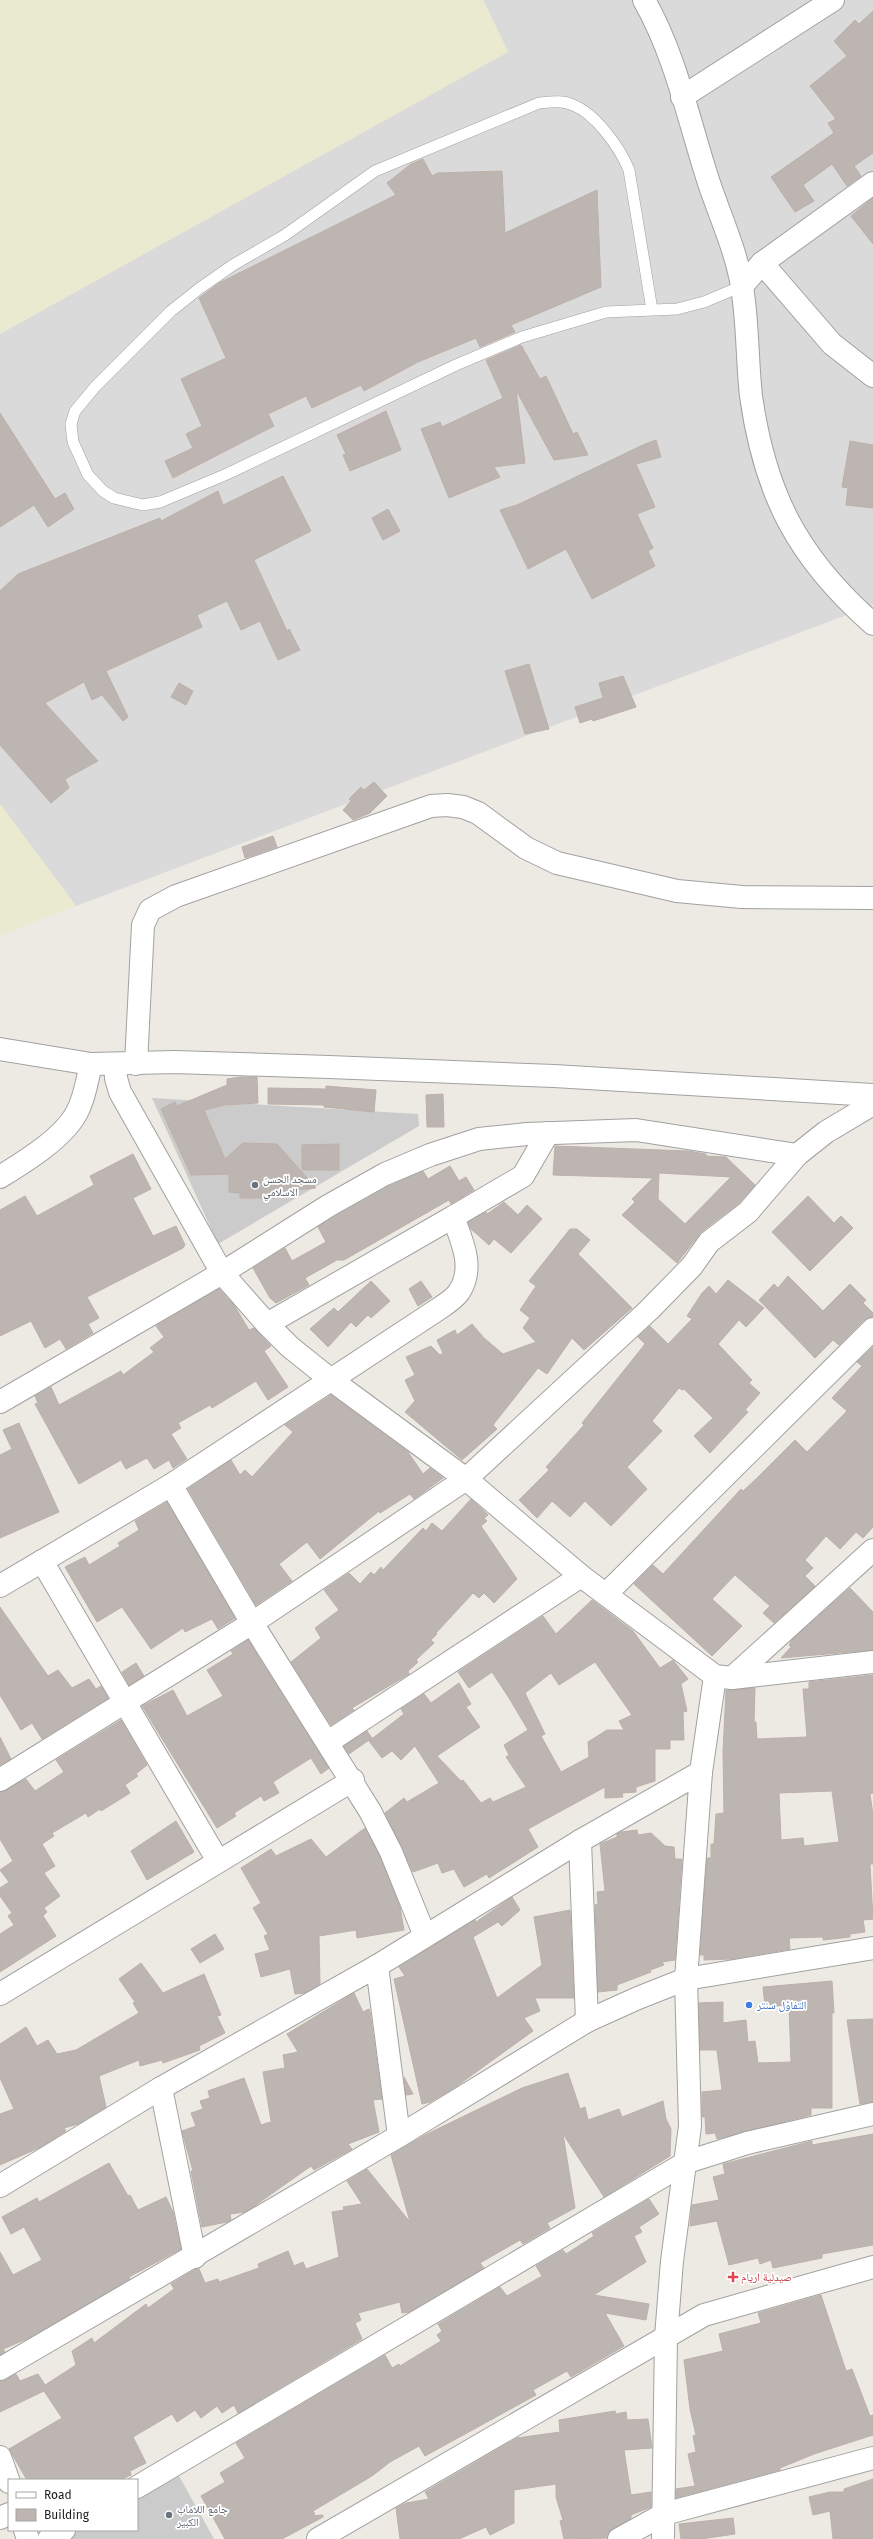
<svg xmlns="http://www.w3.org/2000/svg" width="873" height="2539" viewBox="0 0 873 2539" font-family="'Fira Sans','Noto Naskh Arabic',sans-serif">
<rect width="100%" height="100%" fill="#edeae4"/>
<path fill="#dbdada" d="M483 0H873V605L76 906 0 804V313L508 52Z"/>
<g fill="#cbcbcb">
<path d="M152 1098 418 1114 419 1126 218 1244Z"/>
<path d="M179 2476 214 2539H63L79 2530H137V2499Z"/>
</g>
<g fill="#eaead1">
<path d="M0 0H483L508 52 0 334Z"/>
<path d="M0 804 76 906 0 936Z"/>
</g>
<g fill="#bdb5b1" stroke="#bdb0a8" fill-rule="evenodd">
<path d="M873 11V153L854 166 861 176 847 186 832 164 803 185 814 201 795 212 771 177 834 133 828 123 836 119 810 86 847 56 834 41 855 20 859 24Z"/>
<path d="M423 159 432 176 438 173 502 171 505 233 597 190 601 287 511 325 515 332 480 347 476 338 418 362 364 391 361 385 312 408 306 396 268 414 274 426 173 478 165 461 193 448 186 434 202 426 181 379 226 358 199 298 219 283 245 270 396 195 387 183 411 164Z"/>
<path d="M873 198V244L851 216Z"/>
<path d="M521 345 540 379 546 376 573 434 577 432 588 455 554 460 516 390 525 463 494 467 500 477 449 498 421 429 440 422 442 427 503 398 486 360Z"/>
<path d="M386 411 401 450 350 471 343 455 346 454 337 435Z"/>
<path d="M0 413 55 499 65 493 74 509 48 527 34 505 0 527Z"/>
<path d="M656 440 661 457 636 464 655 507 637 514 653 548 648 551 655 566 592 599 566 549 528 569 500 510 517 505 645 444Z"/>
<path d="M850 441 873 445V508L846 505 848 488 842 487Z"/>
<path d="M283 476 311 531 254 560 287 631 289 629 300 650 278 660 260 621 241 630 227 601 197 615 202 627 106 671 128 717 123 721 102 695 92 700 84 682 45 703 98 761 65 779 69 788 51 803 0 745V591L18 574 160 518 161 521 218 491 223 505Z"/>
<path d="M388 509 400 531 383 540 372 518Z"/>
<path d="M529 664 549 729 525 734 505 671Z"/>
<path d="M623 676 636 707 593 721 592 719 580 723 575 707 603 698 599 683Z"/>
<path d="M179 683 193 691 186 705 171 697Z"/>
<path d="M374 782 387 796 370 813 353 820 343 810 351 801 349 799 361 787 364 790Z"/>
<path d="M273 836 277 847 245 858 242 847Z"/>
<path d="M240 1077H257L258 1103 224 1105 204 1110 225 1159 243 1143 277 1144 316 1188 275 1192V1198H240V1193L229 1192V1174L191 1175 161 1109 175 1102 177 1106 227 1085V1079Z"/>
<path d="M326 1086 376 1090 374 1112 324 1107V1105L268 1104V1088L326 1089Z"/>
<path d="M443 1094 444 1127H427L426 1095Z"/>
<path d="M339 1144V1170H302V1145Z"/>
<path d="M555 1146 688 1151 706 1154V1156L726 1157 755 1185 739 1203 701 1232 677 1263 622 1215 635 1202 632 1199 653 1178 553 1175ZM659 1173 731 1177 685 1224 658 1199Z"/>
<path d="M133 1154 151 1189 133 1198 153 1236 176 1226 185 1245 183 1248 87 1297 99 1318 88 1324 93 1333 66 1349 60 1339 45 1348 31 1321 0 1336V1210L25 1196 37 1216 94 1185 90 1176Z"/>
<path d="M450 1166 459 1181 466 1177 474 1190 451 1204 449 1200 344 1260H337L305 1278 309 1285 276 1303 270 1298 253 1268 285 1248 292 1261 326 1242 318 1227 334 1217 391 1185 423 1171 428 1179Z"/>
<path d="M808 1196 834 1223 841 1216 853 1228 810 1271 772 1232Z"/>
<path d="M504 1202 518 1215 527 1205 542 1219 511 1253 494 1239 489 1245 471 1229 468 1222 486 1212 487 1214Z"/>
<path d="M570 1229H577L590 1240 578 1254 632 1308 584 1350 572 1338 547 1374 538 1368 493 1425 497 1429 462 1460 405 1412 415 1401 405 1380 415 1375 406 1357 431 1346 440 1355 443 1353 437 1340 455 1330 457 1335 472 1324 484 1338 503 1354 536 1342 523 1328 530 1318 520 1310 536 1286 529 1281Z"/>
<path d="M788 1276 823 1311 850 1284 866 1300 863 1303 873 1313V1317L864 1320 839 1345 833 1340 815 1358 759 1300 774 1284 778 1288Z"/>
<path d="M728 1280 764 1308 746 1327 739 1320 718 1344 752 1380 749 1383 760 1393 745 1410 748 1412 710 1453 694 1436 713 1418 684 1389 682 1390 679 1388 652 1421 662 1431 627 1467 647 1489 611 1526 585 1501 570 1517 552 1501 537 1518 519 1500 549 1470 546 1467 584 1425 582 1423 645 1344 638 1337 650 1326 668 1344 692 1319 687 1316 702 1293 709 1286 716 1294Z"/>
<path d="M371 1281 390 1301 371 1318 368 1315 356 1327 351 1322 328 1347 310 1329 334 1308 338 1312Z"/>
<path d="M421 1281 432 1297 418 1306 409 1289Z"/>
<path d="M219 1289 234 1305 249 1330 254 1328 271 1346 264 1351 288 1387 268 1400 256 1381 212 1408 210 1405 178 1423 181 1428 171 1434 187 1459 173 1468 169 1460 154 1469 147 1458 126 1469 121 1460 79 1484 35 1404 38 1403 35 1396 51 1387 59 1405 121 1371 123 1375 154 1352 150 1348 164 1337 156 1326Z"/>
<path d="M873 1347V1527L863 1538 856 1532 840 1549 826 1536 805 1560 813 1568 805 1576 815 1586 774 1623 763 1613 770 1606 735 1575 712 1599 742 1626 712 1656 634 1584 653 1565 663 1574 741 1489 743 1491 756 1479 795 1440 807 1452 847 1411 832 1398 862 1366 857 1362Z"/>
<path d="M331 1395 408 1452 423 1474 430 1468 443 1478 414 1499 410 1494 380 1513 379 1511 320 1559 307 1542 279 1564 292 1581 256 1605 188 1489 231 1460 240 1475 245 1470 252 1477 293 1432 285 1425Z"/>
<path d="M19 1423 59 1512 0 1538V1455L12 1449 3 1430Z"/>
<path d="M471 1499 488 1515 484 1518 487 1521 481 1526 517 1579 494 1603 484 1593 479 1598 473 1593 436 1633 437 1634 431 1640 434 1643 416 1660 418 1662 408 1671 409 1674 352 1708 354 1710 331 1725 291 1662 321 1638 315 1628 339 1610 324 1590 349 1573 360 1584 371 1572 374 1575 381 1567 383 1570 423 1528 426 1531 432 1523 442 1531Z"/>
<path d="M167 1502 235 1618 218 1629 212 1619 185 1632 183 1628 151 1649 122 1607 97 1622 65 1567 85 1557 89 1565 120 1546 118 1543 139 1530 135 1521Z"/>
<path d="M850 1588 873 1612V1650L781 1658 791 1647 789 1645 792 1640Z"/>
<path d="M592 1600 633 1631 660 1668 673 1660 688 1679 681 1684 687 1711 683 1712 684 1740H670V1749H655V1781L636 1787V1792L622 1793 623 1797 605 1798V1787L528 1829 538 1847 489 1878 487 1874 464 1887 454 1869 442 1873 438 1863 413 1872 385 1813 404 1798 407 1802 439 1783 415 1746 401 1760 392 1751 382 1758 369 1741 404 1714 401 1709 424 1694 431 1703 459 1683 471 1704 466 1707 480 1727 437 1756 461 1781 463 1780 481 1803 490 1798 493 1802 526 1787 506 1757 509 1755 504 1745 528 1730 509 1698 492 1672 469 1688 458 1672 543 1616 556 1634ZM595 1662 632 1715 619 1721 624 1730H607L588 1742 589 1757 561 1772 541 1736 545 1734 525 1693 551 1673 559 1685Z"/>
<path d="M0 1607 48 1676 58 1670 72 1688 89 1679 96 1689 101 1686 108 1698 42 1739 32 1723 21 1730 0 1695Z"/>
<path d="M248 1640 329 1768 321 1774 311 1758 273 1782 279 1793 264 1801 261 1796 234 1813 236 1816 217 1828 142 1706 173 1690 187 1716 223 1696 207 1670 233 1654 231 1651Z"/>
<path d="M136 1663 144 1676 129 1685 122 1672Z"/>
<path d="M873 1675V1793L870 1794 873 1815V1864H870L873 1919 863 1920 865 1932 850 1934V1937L823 1940V1937L789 1938 790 1949 732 1959 704 1960V1955H700L707 1858H711V1844H714L716 1814 724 1813 723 1752 726 1690 755 1688 754 1722H756L757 1739 807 1737 803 1689H809V1682ZM832 1791 839 1842 804 1846 803 1838 781 1840 779 1793Z"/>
<path d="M121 1720 147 1765 136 1774 138 1776 125 1785 130 1793 101 1811 100 1809 88 1817 86 1813 52 1833 54 1836 42 1844 55 1866 44 1873 60 1896 44 1908 47 1912 43 1916 56 1936 0 1972V1934L14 1925 8 1916 12 1913 0 1896V1888L9 1882 0 1870 13 1861 0 1839V1792L26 1779 35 1791 64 1772 56 1760Z"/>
<path d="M367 1731 372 1738 349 1754 344 1746Z"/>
<path d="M0 1737 11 1759 0 1765Z"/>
<path d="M176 1821 194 1852 147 1880 131 1851Z"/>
<path d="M365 1828 380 1857 400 1907 404 1930 357 1938 356 1930 319 1936 320 1984 305 1993 295 1994 290 1969 261 1977 255 1954 270 1950 264 1936 268 1934 253 1908 261 1903 241 1868 271 1849 276 1856 311 1839 326 1857Z"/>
<path d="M637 1830 638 1835 651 1833 665 1846 674 1847 675 1859H682L675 1960 662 1962 664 1965 650 1970 651 1972 617 1985V1990L598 1992 595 1905 598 1904 597 1892 605 1891 600 1844 617 1837V1834L621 1832Z"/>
<path d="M512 1897 520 1910 502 1926 498 1922 473 1937 497 1998 542 1965 534 1917 570 1910 574 1998H535L540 2011 524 2018 533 2031 454 2088 430 2102 422 2104 394 1979 405 1976 399 1967 475 1920 476 1922Z"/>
<path d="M215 1934 224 1949 200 1963 191 1949Z"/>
<path d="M141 1963 163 1993 204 1974 221 2015 217 2016 225 2033 199 2046 200 2050 163 2063 162 2060 140 2066 139 2060 99 2076 106 2107 78 2124 64 2128 66 2131 41 2147 0 2165V2114L14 2109 0 2078V2044L26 2027 37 2046 48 2040 57 2054 76 2050 139 2013 133 2003 135 2002 119 1979Z"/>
<path d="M832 1981 834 2013H832V2108H811V2115L717 2139 715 2133 706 2134 705 2117H702V2092L722 2090 717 2050H700L699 2003 723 2002V2023L746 2020 748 2042 755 2041 758 2063 791 2062 789 2005 765 2007 763 1987Z"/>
<path d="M354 1993 363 2012 369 2009 370 2012 382 2099 373 2100 379 2132 348 2144 352 2149 314 2170 311 2166 253 2207 245 2212 230 2214 231 2220 227 2222 202 2227 191 2171H193L182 2131 196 2126 191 2113 203 2109 200 2101 210 2098 208 2091 244 2078 261 2125 270 2122 272 2127 263 2072 285 2068 283 2055 298 2052 287 2034Z"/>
<path d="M873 2019V2102L860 2104 847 2020Z"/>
<path d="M568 2073 580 2109 585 2107 588 2120 619 2109 622 2117 663 2101 666 2119 671 2129 670 2156 604 2197 563 2134 575 2208 547 2223 550 2228 523 2244 520 2240 480 2263 484 2268 409 2312 402 2313 400 2302 358 2313 361 2320 355 2323 362 2339 238 2413 234 2405 222 2413 217 2406 201 2418 195 2410 177 2422 172 2414 133 2437 146 2463 130 2471 131 2475 120 2480H27L9 2449 62 2418 44 2391 0 2412V2381L16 2374 20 2381 38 2374 45 2385 76 2365 72 2351 92 2338 94 2343 146 2304 148 2308 174 2289 171 2284 196 2269H199L205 2283 218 2279 219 2282 259 2268 258 2264 288 2251 294 2266 303 2262 306 2269 339 2257 332 2212 344 2210 343 2207 362 2204 347 2181 367 2169 410 2222 391 2155 425 2135 522 2088Z"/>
<path d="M404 2077 413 2094 406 2095Z"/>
<path d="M873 2134V2245L822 2254V2258L773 2268 771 2260 760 2264 758 2258 729 2265 717 2221 690 2226 692 2205 719 2200 713 2177 725 2174 723 2164 812 2141V2145Z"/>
<path d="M109 2163 128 2196 130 2195 138 2210 166 2197 173 2212 181 2249 129 2277 130 2279 29 2338 3 2349 5 2352 0 2355V2252L13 2275 42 2260 24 2227 11 2234 2 2217 37 2198 39 2202Z"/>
<path d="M649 2199 659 2214 639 2227 642 2232 634 2236 646 2262 594 2295 649 2304 646 2320 605 2313 624 2346 571 2377 567 2371 533 2390 536 2395 425 2456 419 2446 390 2462 372 2476 313 2511 315 2514 311 2516 323 2515V2517L282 2539H225L201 2496 225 2482 220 2473 245 2458 236 2443 385 2355 392 2368 399 2364 400 2366 441 2341 437 2335 442 2331 438 2324 500 2287 507 2296 542 2276 536 2266 563 2250 566 2254 594 2236 592 2233Z"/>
<path d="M821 2295 846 2371 852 2369 870 2416 873 2415V2435L814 2454 780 2468V2470L676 2498V2489L695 2486 688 2454 696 2452 693 2436 696 2435 690 2409 684 2360 723 2351 719 2334 761 2323 758 2313Z"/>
<path d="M615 2411 616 2414 626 2412 627 2420 648 2419 652 2448 624 2450 631 2495 651 2492V2507L631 2515V2518L609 2532 607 2538 564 2539 560 2521 563 2520 556 2497V2484L514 2490V2523L490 2535 486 2527 459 2539H400L396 2508 406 2503 429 2499 425 2492 517 2438 560 2432 559 2420Z"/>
<path d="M873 2479V2539H833L830 2511 813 2515 809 2497 830 2492H844V2489Z"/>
<path d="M733 2518 735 2534 701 2539H681L679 2524Z"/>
</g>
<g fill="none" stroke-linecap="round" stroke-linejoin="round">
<defs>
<path id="service" d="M652 310 629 170C620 148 596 114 573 105 562 100 550 102 539 103L375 171 285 235 233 265 200 288 171 311 95 387 75 411 71 424 73 442 88 475 103 491 114 498 143 505 160 502 227 474 456 365 522 337 606 312 677 309 704 302 742 286"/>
<g id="minor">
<path d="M644 0C676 56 689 122 709 183 720 216 737 253 742 287 748 322 747 360 751 396 765 495 798 558 873 624"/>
<path d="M682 97 833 0"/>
<path d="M762 263 832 344 873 376"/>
<path d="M742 286 762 263 873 183"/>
<path d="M0 1049 91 1064 175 1062 329 1067 554 1076 873 1095"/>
<path d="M136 1064 143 925 150 910 176 896 431 806 447 805 463 807 478 813 526 848 557 863 677 891 742 897 873 898"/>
<path d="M115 1065 116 1078 120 1092 222 1273 267 1324 290 1347 330 1379 466 1479 581 1576 715 1676 732 1678 873 1662"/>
<path d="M0 1177C24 1162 64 1138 77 1112 85 1098 87 1080 91 1064"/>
<path d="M267 1324 453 1217"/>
<path d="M0 1402 222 1273 328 1206 385 1174 430 1155 479 1139 527 1134 636 1130 797 1155"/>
<path d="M171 1485 252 1623 370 1811 391 1852 425 1936"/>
<path d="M42 1561 218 1861"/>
<path d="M0 1586 171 1485 440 1308C446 1304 455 1298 459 1292 475 1268 462 1241 453 1217L523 1176 548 1133"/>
<path d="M606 1594 873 1329"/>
<path d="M732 1678 873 1550"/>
<path d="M328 1742 581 1576"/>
<path d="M0 1780 252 1623 466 1479 649 1310 692 1266 709 1242 748 1212 797 1155 826 1132 873 1104"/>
<path d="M580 1841 587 2021"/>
<path d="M377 1966 399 2136"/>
<path d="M0 1994 353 1780"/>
<path d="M161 2088 195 2257"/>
<path d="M0 2186 161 2088 377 1966 580 1841 701 1772"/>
<path d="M0 2369 399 2136 587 2021 638 1998 686 1979 873 1948"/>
<path d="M0 2457 9 2482"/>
<path d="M137 2487 687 2162 747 2143 873 2114"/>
<path d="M0 2518 9 2514"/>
<path d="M25 2530 28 2539"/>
<path d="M49 2539 64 2530"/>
<path d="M318 2539 704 2315 873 2267"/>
<path d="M619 2539 664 2514 873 2458"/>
<path d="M663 2539 666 2337 672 2261 690 2126 686 1979 701 1772 715 1676"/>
</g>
</defs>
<use href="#service" stroke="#a1a1a1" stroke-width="12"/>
<use href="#minor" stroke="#a1a1a1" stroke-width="24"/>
<use href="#service" stroke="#fff" stroke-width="11"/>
<use href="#minor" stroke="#fff" stroke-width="22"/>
</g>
<g fill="#6b7280" stroke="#fff" stroke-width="1.5">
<circle cx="255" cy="1185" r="4"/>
<circle cx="169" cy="2515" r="4"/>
</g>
<circle fill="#3f7fe0" stroke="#fff" stroke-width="1.5" cx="749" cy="2005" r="4"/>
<path fill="#e0444e" stroke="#fff" stroke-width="1.5" d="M731 2271h4v4h4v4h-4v4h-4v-4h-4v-4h4z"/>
<g text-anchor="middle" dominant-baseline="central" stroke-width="3.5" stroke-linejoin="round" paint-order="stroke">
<g font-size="11" fill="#5b616d" stroke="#fff" text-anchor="start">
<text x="263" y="1179">مسجد الحسن<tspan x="263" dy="13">الاسلامي</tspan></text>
<text x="177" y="2509">جامع اللاماب<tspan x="177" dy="13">الكبير</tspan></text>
</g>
<g font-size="11" fill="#366cbe" stroke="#fff" text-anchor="start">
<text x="757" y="2005">التفاؤل سنتر</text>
</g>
<g font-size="11" fill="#be3a42" stroke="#fff" text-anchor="start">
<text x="741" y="2277">صيدلية اريام</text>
</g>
</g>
<rect x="8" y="2479" width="130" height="52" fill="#ffffff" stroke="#a5a5a5"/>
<rect x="16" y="2492" width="20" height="6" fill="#ffffff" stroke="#a5a5a5"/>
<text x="44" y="2499" font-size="12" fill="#1d1d1d">Road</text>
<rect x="16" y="2509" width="20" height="12" fill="#bdb5b1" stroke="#a5a5a5"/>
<text x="44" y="2519" font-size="12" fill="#1d1d1d">Building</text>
</svg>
